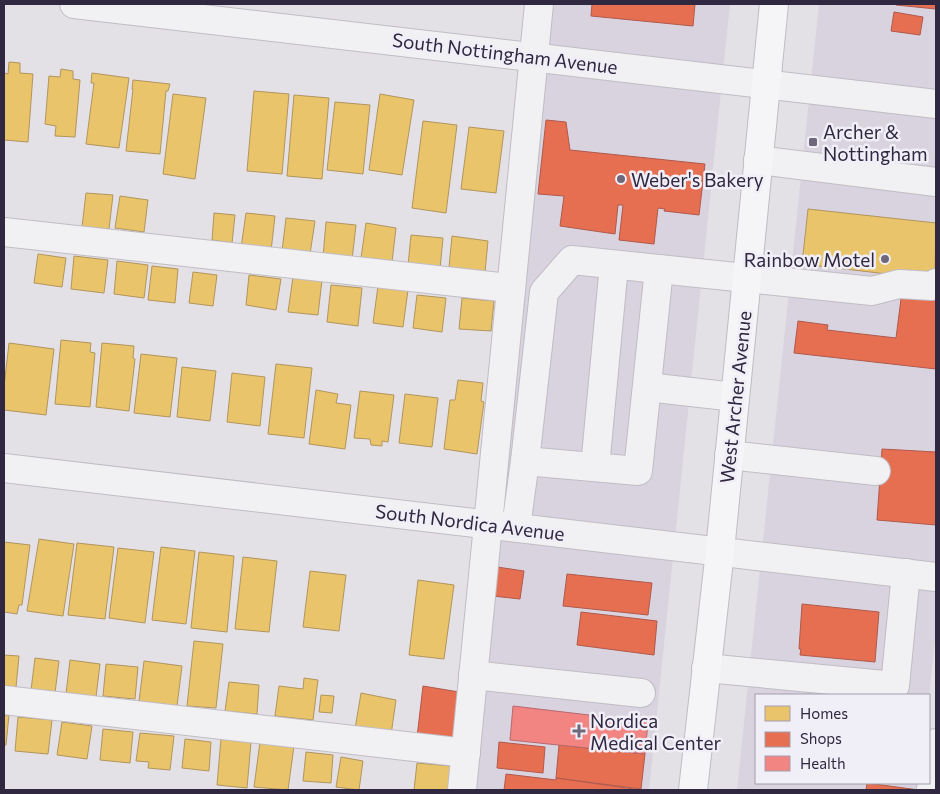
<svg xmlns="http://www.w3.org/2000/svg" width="940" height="794" viewBox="0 0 940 794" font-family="Commissioner,sans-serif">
<rect width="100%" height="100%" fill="#e3e0e6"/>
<g fill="#d8d3df">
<path d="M537 4H730L649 790H448Z"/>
<path d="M819 4H936V631L929 698V695H756V783H919V790H737Z"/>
</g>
<g fill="#e9c46a" stroke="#b2955d">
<path d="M9 62 20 63V73L33 74 28 142 4 140V73L8 74Z"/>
<path d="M61 69 73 71V79L80 80 75 137 55 136 56 126 45 124 49 76 60 77Z"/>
<path d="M92 73 129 78 119 148 86 144 94 83H91Z"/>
<path d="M133 80 170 84 168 91H166L160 154 126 151 133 89H132Z"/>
<path d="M254 91 289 94 282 174 247 171Z"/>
<path d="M173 94 206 98 195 179 163 174Z"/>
<path d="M380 94 414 100 402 175 369 170Z"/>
<path d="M294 95 329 98 322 179 287 176Z"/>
<path d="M335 102 370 105 363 174 327 170Z"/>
<path d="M423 121 457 125 446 213 412 208Z"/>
<path d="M469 127 504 131 496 193 461 189Z"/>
<path d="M86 193 113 195 109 229 82 227Z"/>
<path d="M120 196 148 200 144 232 115 228Z"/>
<path d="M808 209 936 223 935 275 930 279 802 264Z"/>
<path d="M214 213 235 215 232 243 212 240Z"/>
<path d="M246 213 275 216 271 251 241 248Z"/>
<path d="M286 218 315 221 310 254 282 251Z"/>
<path d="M326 222 356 225 352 260 323 257Z"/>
<path d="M366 223 396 228 392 262 361 258Z"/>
<path d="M411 235 443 238 440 269 408 266Z"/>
<path d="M452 236 488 241 485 272 449 267Z"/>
<path d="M38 254 66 258 62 287 34 283Z"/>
<path d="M74 256 108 260 104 293 71 289Z"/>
<path d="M117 261 148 265 144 298 114 294Z"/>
<path d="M152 266 178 269 175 303 148 300Z"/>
<path d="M193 272 217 275 213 306 189 303Z"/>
<path d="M249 275 281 279 276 310 246 305Z"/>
<path d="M293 277 322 280 318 315 288 312Z"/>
<path d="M331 285 362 288 358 326 327 322Z"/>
<path d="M378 286 408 290 403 327 373 323Z"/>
<path d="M417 295 446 298 442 332 413 328Z"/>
<path d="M462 298 494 301 491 331 459 329Z"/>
<path d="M61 340 91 343 90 352 95 353 90 407 55 404Z"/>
<path d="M9 343 54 349 46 415 4 410V387Z"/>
<path d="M102 343 134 346 133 358 135 359 129 411 96 407Z"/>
<path d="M141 354 177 358 170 417 134 413Z"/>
<path d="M276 364 312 368 304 438 268 434Z"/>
<path d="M182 367 216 371 210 421 177 417Z"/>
<path d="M232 373 265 377 260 426 227 422Z"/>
<path d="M458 380 483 383 481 401 484 402 477 454 444 449 450 400H455Z"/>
<path d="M316 390 338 394 336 403 351 405 345 449 309 444Z"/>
<path d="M360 391 394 395 388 442 382 441V446L371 445 370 439 354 438Z"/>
<path d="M405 394 438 398 432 447 399 443Z"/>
<path d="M39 539 74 544 63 616 27 611Z"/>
<path d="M4 542 30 545 22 605H19L17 614 4 612Z"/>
<path d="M77 543 114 547 105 619 68 615Z"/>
<path d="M161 547 195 551 186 624 152 620Z"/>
<path d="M118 548 154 552 145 623 109 618Z"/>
<path d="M199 552 234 556 227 632 191 628Z"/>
<path d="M243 557 277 561 269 632 235 629Z"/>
<path d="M310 571 346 575 339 631 303 627Z"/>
<path d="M418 580 454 585 444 659 409 655Z"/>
<path d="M194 641 223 644 216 708 187 706Z"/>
<path d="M4 655 19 656 16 687 4 686Z"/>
<path d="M35 658 59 661 55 693 31 690Z"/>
<path d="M70 660 100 664 96 697 66 694Z"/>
<path d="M144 661 182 666 177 706 139 701Z"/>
<path d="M106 664 138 667 135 699 103 696Z"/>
<path d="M304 678 318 680 313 720 275 716 279 686 303 689Z"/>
<path d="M229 682 259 685 257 714 225 711Z"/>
<path d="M361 693 396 700 391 735 355 729Z"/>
<path d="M321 695 334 696 332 713 319 712Z"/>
<path d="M4 715H9L6 745H4Z"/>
<path d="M18 717 52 720 48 754 15 751Z"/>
<path d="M62 722 92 726 87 759 57 755Z"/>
<path d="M103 729 133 732 130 763 100 760Z"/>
<path d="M140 733 174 736 170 770 148 768 149 762 136 761Z"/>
<path d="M185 739 211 742 209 771 182 768Z"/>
<path d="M221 739 251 742 247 788 217 785Z"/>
<path d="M260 742 294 746 288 790 254 787Z"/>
<path d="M306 752 333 755 331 783 303 781Z"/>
<path d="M341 757 363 761 359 790 336 787Z"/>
<path d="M417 763 451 766 448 790H414Z"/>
</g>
<g fill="#e76f51" stroke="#b0594c">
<path d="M592 4H695L693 26 591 16Z"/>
<path d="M896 4H936V9L896 5Z"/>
<path d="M894 12 923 17 920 35 891 31Z"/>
<path d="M546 120 566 122 570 150 705 164 699 215 664 211 665 209 658 208 654 244 619 240 623 205H618L615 234 560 226 564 196 538 194Z"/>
<path d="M902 291H936V369L794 353 798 321 828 325 827 330 896 338Z"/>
<path d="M882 449 936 452V525L877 520Z"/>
<path d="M497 567 524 571 520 599 493 596Z"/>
<path d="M567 574 652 583 648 615 563 606Z"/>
<path d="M802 604 879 612 875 662 800 655 801 649H799Z"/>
<path d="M581 612 657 621 654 655 577 645Z"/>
<path d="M423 686 459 692 453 741 417 737Z"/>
<path d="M499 742 545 747 543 773 497 768Z"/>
<path d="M559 745 645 754 641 789 556 778Z"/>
<path d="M506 774 556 780V778L641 790H504Z"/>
<path d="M867 783 919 790H866Z"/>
</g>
<path fill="#f28482" stroke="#b8686e" d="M513 706 648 722 645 754 510 740Z"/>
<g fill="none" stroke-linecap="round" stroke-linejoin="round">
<defs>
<g id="minor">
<path d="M74 4 936 104"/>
<path d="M758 160 936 182"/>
<path d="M4 232 510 288"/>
<path d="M647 387 735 397"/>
<path d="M729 455 876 471"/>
<path d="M525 461 638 471 659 269"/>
<path d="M595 467 614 265"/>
<path d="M4 468 936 577"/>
<path d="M516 527 525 461 544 292 572 260 872 291 899 284 932 286 936 283"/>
<path d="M706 668 895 686 906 573"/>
<path d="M473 675 641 693"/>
<path d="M4 700 466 753"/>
<path d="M462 790 539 4"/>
<path d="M931 790 936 743"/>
</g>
<path id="major" d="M693 790 720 551 774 4"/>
</defs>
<use href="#minor" stroke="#c0bdc4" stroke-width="30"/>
<use href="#major" stroke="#bfbdc4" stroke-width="30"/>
<use href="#minor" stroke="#f1f0f3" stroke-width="28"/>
<use href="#major" stroke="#f5f4f6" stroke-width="28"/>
</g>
<g fill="#6f687a" stroke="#f0eef6" stroke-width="2">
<rect x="808" y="137" width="10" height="10" rx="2.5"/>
<circle cx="621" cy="179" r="5"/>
<circle cx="885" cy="259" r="5"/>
<path d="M576.5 723.5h5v5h5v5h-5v5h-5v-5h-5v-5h5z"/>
</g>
<g text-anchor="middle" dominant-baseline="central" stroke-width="5" stroke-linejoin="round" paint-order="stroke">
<g font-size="19" fill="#302740" stroke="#f0eef6">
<text transform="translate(505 53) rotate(7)">South Nottingham Avenue</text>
<text transform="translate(735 397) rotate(-84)">West Archer Avenue</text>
<text transform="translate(470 522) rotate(7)">South Nordica Avenue</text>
</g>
<g font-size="19" fill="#302740" stroke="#f0eef6" text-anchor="start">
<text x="823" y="131">Archer &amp;<tspan x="823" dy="22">Nottingham</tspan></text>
<text x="631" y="179">Weber's Bakery</text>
<text x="875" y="259" text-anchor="end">Rainbow Motel</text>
<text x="590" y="720">Nordica<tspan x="590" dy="22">Medical Center</tspan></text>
</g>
</g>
<rect width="940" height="794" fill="none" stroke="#302740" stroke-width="10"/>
<rect x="755" y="694" width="175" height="90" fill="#f0eef6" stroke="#a39ead"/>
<rect x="765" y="706" width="25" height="15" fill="#e9c46a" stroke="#a39ead"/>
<text x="800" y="719" font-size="15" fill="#302740">Homes</text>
<rect x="765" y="732" width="25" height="15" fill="#e76f51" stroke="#a39ead"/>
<text x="800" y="744" font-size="15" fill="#302740">Shops</text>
<rect x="765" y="756" width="25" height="15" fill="#f28482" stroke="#a39ead"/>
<text x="800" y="769" font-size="15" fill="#302740">Health</text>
</svg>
